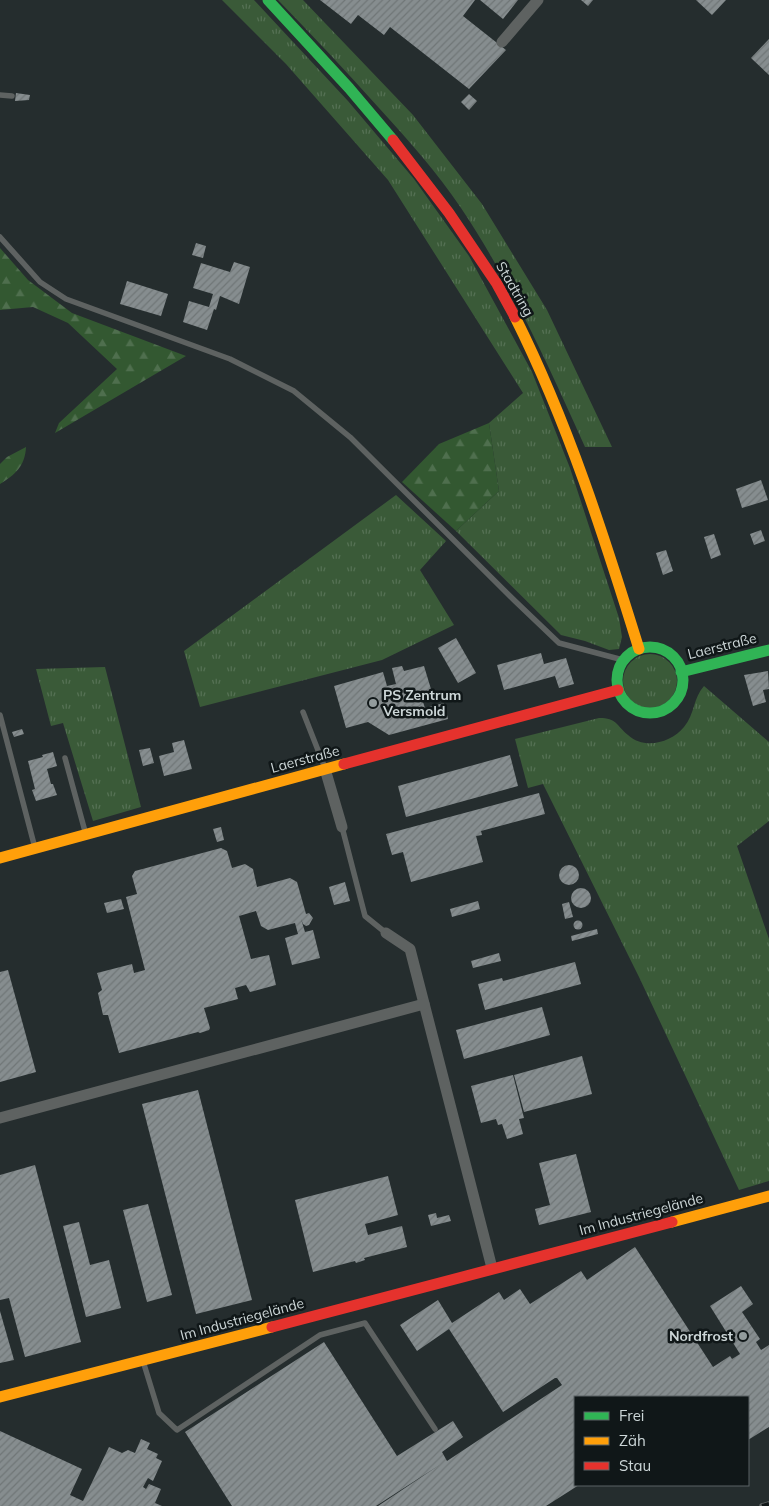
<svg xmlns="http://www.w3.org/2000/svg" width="769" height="1506" viewBox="0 0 769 1506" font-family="Mulish,sans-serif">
<defs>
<pattern id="grass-tufts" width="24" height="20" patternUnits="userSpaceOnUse" patternTransform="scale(1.25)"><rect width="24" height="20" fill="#3a5a38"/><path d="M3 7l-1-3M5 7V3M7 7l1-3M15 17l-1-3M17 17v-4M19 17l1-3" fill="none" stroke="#557154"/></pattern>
<pattern id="forest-firs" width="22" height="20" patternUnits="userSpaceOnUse" patternTransform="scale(1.25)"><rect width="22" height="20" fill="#335831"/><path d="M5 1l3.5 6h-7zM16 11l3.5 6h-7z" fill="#4f6f4e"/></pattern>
<pattern id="building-hatch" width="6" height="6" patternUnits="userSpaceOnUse" patternTransform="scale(1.25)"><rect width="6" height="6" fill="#868d8f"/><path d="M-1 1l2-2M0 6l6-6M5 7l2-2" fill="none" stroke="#707677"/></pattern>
</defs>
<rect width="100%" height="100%" fill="#252d2e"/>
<g fill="url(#grass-tufts)">
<path d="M222 0H254L348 101 414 179 469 256 532 372 570 468 619 618 622 637 619 649 609 650 585 641 561 635 456 531 499 491 489 423 523 393 388 180 286 64Z"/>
<path d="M278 0H303L413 115 482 204 547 310 612 447H585C548 364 511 283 461 208 437 172 408 140 379 108 346 71 312 35 278 0Z"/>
<path d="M396 495 446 541 420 570 454 625 382 660 200 707 184 651Z"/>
<circle cx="650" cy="681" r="27"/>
<path d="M105 667 141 807 93 821 63 723 51 726 36 669Z"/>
<path d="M704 686 769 742V821L737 846 769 939V1181L739 1190 639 977 543 784 528 788 515 739 599 718C617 718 616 725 628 735 644 750 671 743 684 727 695 714 693 698 704 686Z"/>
</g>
<g fill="url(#forest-firs)">
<path d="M0 248 28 280 72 313 186 356 55 433 59 423 117 369 68 323 33 307 0 310Z"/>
<path d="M489 423 499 491 456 531 402 482 439 444Z"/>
<path d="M26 447C25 466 15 475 0 484V464L7 457Z"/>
</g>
<g fill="url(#building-hatch)">
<path d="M320 0H475L463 16 506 50 469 89 390 27 384 35 358 15 351 24Z"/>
<path d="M480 0H518L503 19Z"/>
<path d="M581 0H593L588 6Z"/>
<path d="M696 0H726L712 15Z"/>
<path d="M769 39V75L751 58Z"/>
<path d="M16 93 30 95 29 100 15 101Z"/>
<path d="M469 94 477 101 469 110 461 102Z"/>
<path d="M196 243 206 246 203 258 192 255Z"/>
<path d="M234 262 250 267 239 304 220 296 216 310 214 309 207 330 183 322 189 301 209 307 213 294 193 288 201 263 230 272Z"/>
<path d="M127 281 168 294 161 316 120 304Z"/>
<path d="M761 480 768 500 742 508 736 489Z"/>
<path d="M761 530 765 541 754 545 750 534Z"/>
<path d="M714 534 721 555 711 559 704 537Z"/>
<path d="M666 550 673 571 663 575 656 553Z"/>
<path d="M456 638 476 673 458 683 438 648Z"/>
<path d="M541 653 544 664 566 658 574 684 559 688 555 676 504 690 497 665Z"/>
<path d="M402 666 404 671 424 666 434 699 423 702 425 708 444 703 448 719 389 735 368 722 346 728 334 686 383 672 387 686 396 684 392 668Z"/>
<path d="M768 671 769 689 763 690 766 702 753 706 744 675Z"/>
<path d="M22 729 24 734 14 737 12 732Z"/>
<path d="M184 740 192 769 164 776 159 756 174 752 172 743Z"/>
<path d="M150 748 154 763 143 766 139 750Z"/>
<path d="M53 752 57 766 47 769 51 784H53L57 795 36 801 32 790 35 789 28 761 43 757 42 755Z"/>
<path d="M510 755 518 786 406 817 398 786Z"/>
<path d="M539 793 545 814 481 831 482 835 476 836 483 862 411 882 403 852 392 855 386 834Z"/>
<path d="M221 827 224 840 217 842 213 829Z"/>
<path d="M221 848 227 851 232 868 245 864 253 869 257 887 290 878 297 882 306 914 309 913 313 918 309 925 306 926 303 924 301 919 305 932 313 930 320 958 292 965 285 938 298 934 295 923 268 930 261 926 256 911 239 916 251 959 269 955 276 985 250 992 246 985 235 988 238 999 204 1008 210 1028 209 1030 200 1033 198 1032 119 1053 108 1015H103L98 993 102 990 97 973 132 964 134 973 145 970 126 897 137 894 132 876 135 871Z"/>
<circle cx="569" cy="875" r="10"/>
<path d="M345 882 350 901 334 905 329 887Z"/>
<circle cx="581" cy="898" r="10"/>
<path d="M121 899 124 909 107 913 104 903Z"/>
<path d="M478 901 480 909 452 917 450 909Z"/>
<path d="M569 902 573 917 565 919 562 904Z"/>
<circle cx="578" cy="925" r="4.5"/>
<path d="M597 929 598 934 572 941 571 936Z"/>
<path d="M499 953 501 961 473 968 471 961Z"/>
<path d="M575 962 581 984 485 1010 478 984 502 978 503 981Z"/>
<path d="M8 970 36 1072 0 1082V972Z"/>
<path d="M542 1007 550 1035 464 1059 456 1030Z"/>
<path d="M582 1056 592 1094 524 1112 514 1075Z"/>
<path d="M513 1075 524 1118 519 1119 523 1134 507 1139 502 1124 498 1125 496 1119 481 1123 471 1086Z"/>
<path d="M198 1090 252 1300 196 1314 142 1104Z"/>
<path d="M576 1154 591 1212 539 1225 535 1209 550 1205 539 1163Z"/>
<path d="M35 1165 81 1342 25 1357 9 1298 0 1300V1175Z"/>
<path d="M388 1176 398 1215 365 1224 368 1235 402 1226 407 1247 364 1258 365 1260 356 1263 355 1261 313 1272 295 1200Z"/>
<path d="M148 1204 172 1295 147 1302 123 1210Z"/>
<path d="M436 1213 437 1218 449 1215 451 1221 431 1226 428 1215Z"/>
<path d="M79 1222 90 1265 109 1260 121 1308 86 1317 63 1226Z"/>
<path d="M635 1247 713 1367 730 1356 732 1359 740 1354 710 1306 741 1286 753 1304 742 1312 760 1339 756 1342 761 1350 769 1345V1427L748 1440V1397H575V1485H579L546 1506H378L441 1464 376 1506H232L185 1432 324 1342 397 1456 453 1421 463 1437 442 1452 447 1461 562 1385 557 1378H555L503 1412 449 1329 417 1351 400 1325 438 1300 452 1323 499 1292 504 1300 520 1289 530 1304 581 1271 587 1280Z"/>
<path d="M0 1311 14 1360 0 1363Z"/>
<path d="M0 1431 82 1469 70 1495 83 1501 109 1447 122 1453 128 1450 135 1453 141 1439 150 1443 147 1449 158 1454 156 1458 162 1461 153 1481 148 1478 143 1487 146 1489 149 1484 161 1489 155 1503 162 1506H0Z"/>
</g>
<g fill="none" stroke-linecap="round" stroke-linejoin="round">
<g stroke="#5e6261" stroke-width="5.5">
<path d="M0 95 12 96"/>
<path d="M0 237 40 282 66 299 230 359 294 391 350 437 515 601 559 643 623 660"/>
<path d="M303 712 325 768"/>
<path d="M0 715 35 848"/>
<path d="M65 758 86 835"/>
<path d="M342 827 365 916 386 933"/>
<path d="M143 1361 159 1413 177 1430 320 1335 365 1323 435 1429"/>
</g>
<g stroke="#5e6261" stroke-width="11">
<path d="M502 42 538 0"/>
<path d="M325 769 342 827"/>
<path d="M386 933 410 949 492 1268"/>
<path d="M0 1118 424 1004"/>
</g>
<g stroke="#30b455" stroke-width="11">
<path d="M268 0 349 88 393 140"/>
<circle cx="650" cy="680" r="33"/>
<path d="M681 672 769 650"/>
</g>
<g stroke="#ff9f0a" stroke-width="11">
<path d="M515 317C568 423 604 536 639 649"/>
<path d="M0 858 344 764"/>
<path d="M672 1222 769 1196"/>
<path d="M0 1397 272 1327"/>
</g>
<g stroke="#e5322d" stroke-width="11">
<path d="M393 140 449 213 497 284 515 317"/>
<path d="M344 764 618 690"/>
<path d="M272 1327 672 1222"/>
</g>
<defs>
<path id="rail" d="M762 1506 769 1504"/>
</defs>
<use href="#rail" stroke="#616565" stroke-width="5.5"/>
<use href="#rail" stroke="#101718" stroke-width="4" stroke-dasharray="11" stroke-linecap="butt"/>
</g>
<g fill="#929b9c" stroke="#101718" stroke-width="2">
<circle cx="373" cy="703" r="5"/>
<circle cx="743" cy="1336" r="5"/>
</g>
<g text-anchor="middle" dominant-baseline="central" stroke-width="5" stroke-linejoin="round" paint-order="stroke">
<g font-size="14" fill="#ccd6d7" stroke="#101718">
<text transform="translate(515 289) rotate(60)">Stadtring</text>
<text transform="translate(722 646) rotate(-14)">Laerstraße</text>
<text transform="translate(305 759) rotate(-15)">Laerstraße</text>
<text transform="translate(641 1214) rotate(-15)">Im Industriegelände</text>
<text transform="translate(242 1319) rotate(-15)">Im Industriegelände</text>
</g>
<g font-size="14" font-weight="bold" fill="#ccd6d7" stroke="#101718" text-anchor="start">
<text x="383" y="695">PS Zentrum<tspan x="383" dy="16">Versmold</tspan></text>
<text x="733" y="1336" text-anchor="end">Nordfrost</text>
</g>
</g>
<rect x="574" y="1396" width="175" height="90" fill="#101718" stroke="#5b6364"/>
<rect x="584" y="1412" width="25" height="8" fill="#30b455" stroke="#5b6364"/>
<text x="619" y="1421" font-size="15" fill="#ccd6d7">Frei</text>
<rect x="584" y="1437" width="25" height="8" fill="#ff9f0a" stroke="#5b6364"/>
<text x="619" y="1446" font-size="15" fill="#ccd6d7">Zäh</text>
<rect x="584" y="1462" width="25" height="8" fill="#e5322d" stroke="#5b6364"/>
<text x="619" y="1471" font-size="15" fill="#ccd6d7">Stau</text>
</svg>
